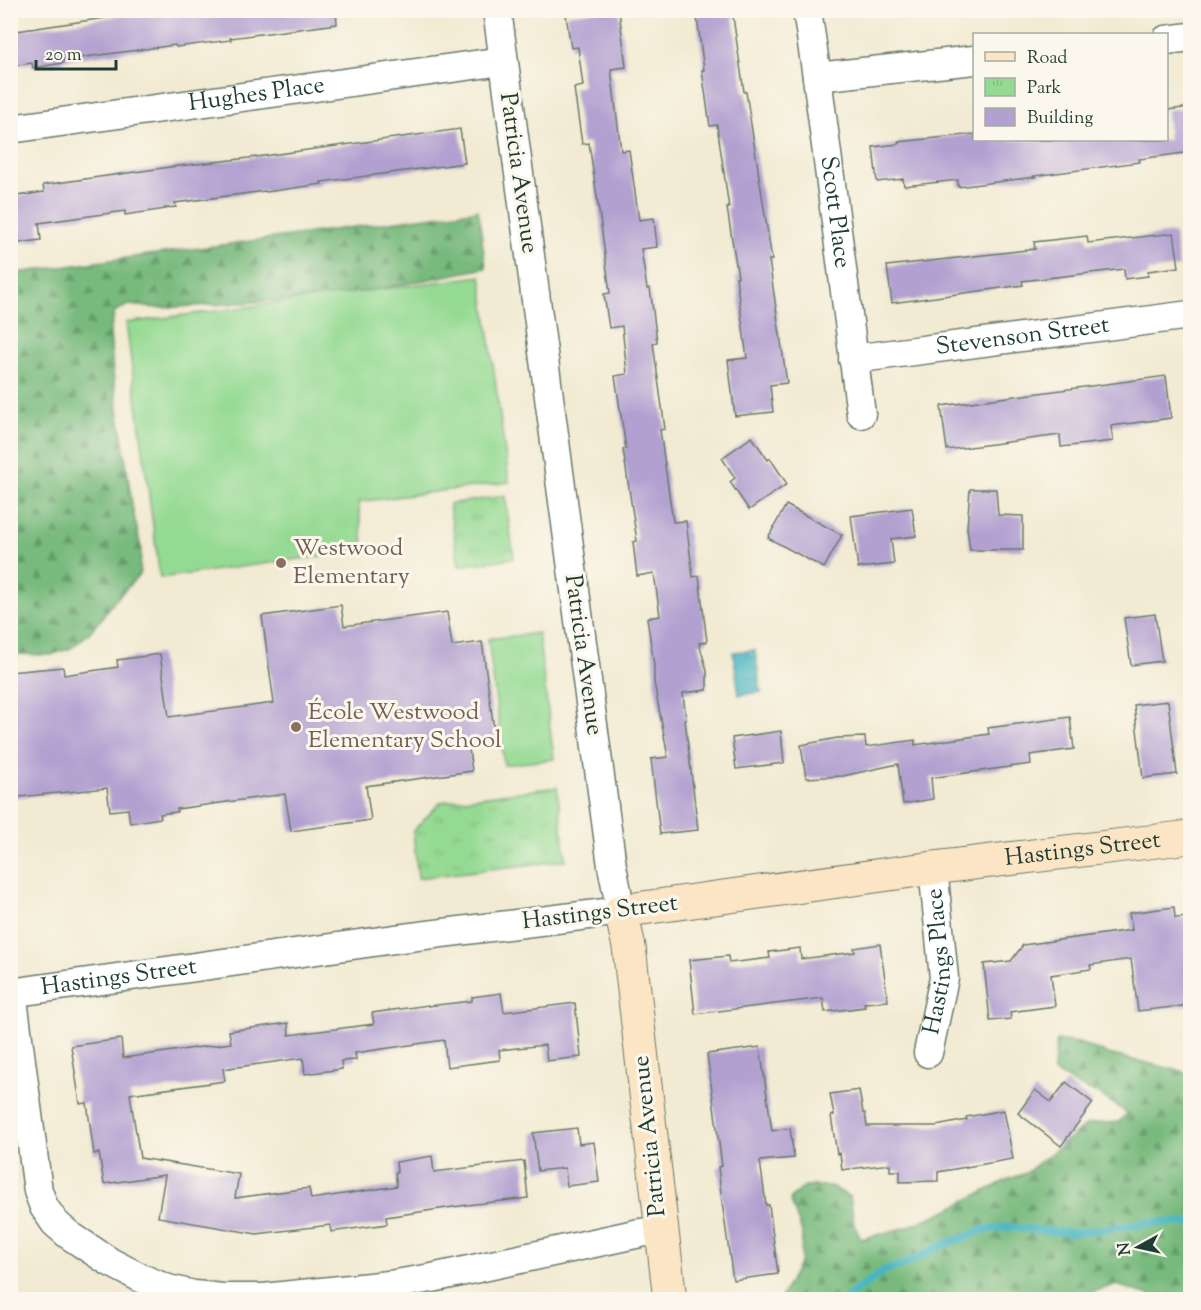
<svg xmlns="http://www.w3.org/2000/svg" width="1201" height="1310" viewBox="0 0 1201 1310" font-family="'Sorts Mill Goudy',serif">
<defs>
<pattern id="forest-firs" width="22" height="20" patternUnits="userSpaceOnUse" patternTransform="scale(1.5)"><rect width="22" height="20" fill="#78ba7d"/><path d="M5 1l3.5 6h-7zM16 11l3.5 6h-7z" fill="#629867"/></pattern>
<pattern id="park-tufts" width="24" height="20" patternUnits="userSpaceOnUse" patternTransform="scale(1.5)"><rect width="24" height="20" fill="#95da93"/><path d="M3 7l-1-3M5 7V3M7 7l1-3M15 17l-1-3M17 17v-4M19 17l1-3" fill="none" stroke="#80bc7f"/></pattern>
<pattern id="water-ripples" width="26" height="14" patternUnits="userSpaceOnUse" patternTransform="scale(1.5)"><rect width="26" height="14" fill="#47b5c3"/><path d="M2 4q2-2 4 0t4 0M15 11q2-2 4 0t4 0" fill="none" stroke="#3b949f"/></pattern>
</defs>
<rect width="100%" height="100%" fill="#fbf7ec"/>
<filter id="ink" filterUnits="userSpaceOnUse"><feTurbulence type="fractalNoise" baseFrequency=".0167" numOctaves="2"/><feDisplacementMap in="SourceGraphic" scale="12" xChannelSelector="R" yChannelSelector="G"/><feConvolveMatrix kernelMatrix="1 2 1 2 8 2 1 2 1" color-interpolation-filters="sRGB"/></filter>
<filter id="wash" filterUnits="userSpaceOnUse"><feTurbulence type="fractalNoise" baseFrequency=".008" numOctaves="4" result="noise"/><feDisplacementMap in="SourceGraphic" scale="24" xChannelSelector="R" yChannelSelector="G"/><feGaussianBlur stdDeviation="1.35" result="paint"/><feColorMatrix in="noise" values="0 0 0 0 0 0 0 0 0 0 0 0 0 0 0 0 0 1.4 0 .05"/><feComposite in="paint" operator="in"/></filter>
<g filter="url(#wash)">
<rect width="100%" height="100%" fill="#f2ead2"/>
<g fill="url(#forest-firs)" stroke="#4c7c58" stroke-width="1.5">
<path d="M478 210 486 268 343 296 196 306 157 308 129 305 115 311 110 332 113 374 133 511 141 548 140 574 109 607 102 618 88 634 71 648 51 655 11 654 10 274Z"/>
<path d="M1057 1040 1079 1043 1108 1054 1190 1073V1299H1161L1117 1285 1081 1295 1033 1300H780L801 1260 802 1232 790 1199 805 1186H831L850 1197 854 1224 861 1239 907 1227 943 1212 1009 1179 1026 1173 1088 1124 1119 1122 1127 1113 1097 1093 1078 1086 1053 1071Z"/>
</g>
<g fill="url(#park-tufts)" stroke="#5a8c64" stroke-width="1.5">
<path d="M505 496 514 558 459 566 449 504Z"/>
<path d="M557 787 566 860 418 878 413 831 441 802Z"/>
</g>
<g fill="#95da93" stroke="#5a8c64" stroke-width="1.5">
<path d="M481 276 509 482 358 502 364 550 160 578 126 323Z"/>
<path d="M538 633 554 759 504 765 488 639Z"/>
</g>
<path fill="url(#water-ripples)" stroke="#33797c" stroke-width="1.5" d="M755 650 761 692 739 695 733 652Z"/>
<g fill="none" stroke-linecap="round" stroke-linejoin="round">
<path stroke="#47b5c3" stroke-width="8" d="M843 1300 885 1270 903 1265 942 1245 969 1236 982 1230 1008 1227 1070 1233 1159 1222 1190 1223"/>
</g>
<g id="blocks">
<g fill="#b2a0d0">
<path d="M159 10H336L337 24 230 38 231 40 176 47 175 45 63 60V63L33 68 32 63 10 66V32Z"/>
<path d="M602 10H619L626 67 611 69 621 151 629 150 639 220 654 218 657 247 641 249 647 289 650 288 657 342 653 343 665 429 660 430 673 522 686 521 693 577 699 576 707 642 699 643 707 671V690L683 693 686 720H685L698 830 660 834 651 759 668 757 654 682V665L647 618 660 616 654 573 637 576 633 542 637 541 623 449H626L615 376 627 374 622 326 609 328 604 294 610 293 601 225 589 143 582 144 574 88 583 86 578 47 571 48 566 15Z"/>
<path d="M696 10H732L744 92H746L772 260H769L787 383 770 385 773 412 735 416 728 360 747 358 736 277H738L727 208H729L717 125 710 126 702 70H704Z"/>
<path d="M1191 107V152L1139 159 1140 162 1034 176 1035 177 958 187V180L904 186 903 179 877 182 873 147 899 144 898 142 975 134V140H1169L1167 110Z"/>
<path d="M460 129 465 163 321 182 322 184 266 192 265 191 175 203 176 207 165 208 166 209 125 215V211L39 223 41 240 10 244V197L44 192 43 185 170 167 249 158Z"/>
<path d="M1174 233 1179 267 1148 271V276L1125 279 1124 269 1022 281 1023 285 892 303 887 266 1035 249 1034 242 1087 236 1088 243Z"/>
<path d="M1166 376 1171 418 1111 426 1113 441 1061 447 1060 435 947 450 941 406Z"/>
<path d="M752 437 768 460 770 458 787 484 749 510 730 482 735 478 722 458Z"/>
<path d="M970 489H996L998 515 1023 516V550H970L967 528Z"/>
<path d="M786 505 842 535 824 568 768 538Z"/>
<path d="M912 508 916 536 891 539 894 564 858 568 851 516Z"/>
<path d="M341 605 344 626 447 612 452 646 482 642 495 737 468 741 472 771 366 786 371 820 291 831 285 794 177 809V812L160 814 161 818 130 823 128 809 110 811 107 788 10 798V672L63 667 64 675 118 667 117 660 160 654 169 717 274 703 262 616Z"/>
<path d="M1155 614 1162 661 1131 665 1124 618Z"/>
<path d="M1168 701 1177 774 1143 778 1134 705Z"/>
<path d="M1070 717 1074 749 1030 755 1031 764 931 778 933 799 903 804 898 764 843 776 806 778 801 745 837 738 865 737 866 747 915 740V745L989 734 988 728Z"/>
<path d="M781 731 784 763 736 769 732 738Z"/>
<path d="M1174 907 1175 918 1191 917V1005L1138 1011 1131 959 1090 965 1091 969 1051 975 1055 1006 1010 1012 1011 1019 990 1021 984 964 1011 961 1023 945 1132 930 1129 913Z"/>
<path d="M880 944 888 1001 864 1003 865 1007 825 1012 823 998 695 1014 689 960 728 956 729 963 770 958 769 952 800 948 801 959 855 952 854 948Z"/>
<path d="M501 993 504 1012 575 1003 581 1057 547 1061 545 1045 499 1050 500 1060 447 1067 444 1040 355 1053 356 1060 341 1061 342 1069 305 1074 303 1058 223 1069 225 1081 130 1094 140 1158 239 1174 235 1198 309 1188 311 1199 397 1186 395 1173 397 1172 396 1162 432 1156 434 1172 524 1161 528 1198 467 1205 386 1217 387 1224 331 1232 330 1225 257 1234 158 1217 165 1175 104 1184 99 1153 94 1154 87 1103 80 1104 71 1046 121 1039 123 1058 231 1043 229 1031 288 1023 289 1035 374 1024 372 1013 428 1005V1006L472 1001V997Z"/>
<path d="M760 1047 772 1131 790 1128 794 1158 760 1161 766 1205H769L778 1274 733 1280 722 1202 718 1167 722 1166 707 1054Z"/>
<path d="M1066 1082 1093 1103 1061 1146 1018 1113 1035 1090 1051 1102Z"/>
<path d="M859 1090 863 1113H865L867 1126H936L967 1120 966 1117 1004 1110 1013 1159 938 1172V1181L900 1182V1171H890V1164L842 1170 840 1153 837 1154 831 1116 834 1115 830 1094Z"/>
<path d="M577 1128 579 1144 594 1142 599 1182 567 1186 565 1168 538 1171 533 1133Z"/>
</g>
</g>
</g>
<g filter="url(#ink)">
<use href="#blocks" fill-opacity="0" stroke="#697a6b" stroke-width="1.5"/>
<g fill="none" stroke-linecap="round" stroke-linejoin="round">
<defs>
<g id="street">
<path id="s1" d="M807 10 817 77 861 414"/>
<path d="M1166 40 1190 37"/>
<path d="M817 77 974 60"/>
<path id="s2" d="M10 129 503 61"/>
<path id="s3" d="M853 359 1190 315"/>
<path d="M12 992 38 1191 44 1207 55 1223 69 1235 110 1262 141 1278 168 1289 194 1295 222 1298H263L389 1285 432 1278 640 1233 661 1230"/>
<path id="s4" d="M10 993 402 938 621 911 612 866 497 10"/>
<path id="s5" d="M928 1053 944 978 933 868"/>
</g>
<g id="secondary">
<path id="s6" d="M670 1300 629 947 621 911 933 868 1190 837"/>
</g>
</defs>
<use href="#street" stroke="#697a6b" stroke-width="31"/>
<use href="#secondary" stroke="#697a6b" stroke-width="35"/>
<use href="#street" stroke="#fff" stroke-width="28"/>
<use href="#secondary" stroke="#fce5c4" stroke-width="33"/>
</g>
</g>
<g fill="#8d6e63" stroke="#fbf7ec" stroke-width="2">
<circle cx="281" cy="563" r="6"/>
<circle cx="296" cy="727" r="6"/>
</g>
<g text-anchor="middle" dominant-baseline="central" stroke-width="6" stroke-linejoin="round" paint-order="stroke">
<g font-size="24" fill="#1f3d34" stroke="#fbf7ec">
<text stroke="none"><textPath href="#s2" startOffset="249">Hughes Place</textPath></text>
<text transform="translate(518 173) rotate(82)">Patricia Avenue</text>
<text stroke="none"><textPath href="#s1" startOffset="204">Scott Place</textPath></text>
<text stroke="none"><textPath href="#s3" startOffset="171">Stevenson Street</textPath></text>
<text transform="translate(583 655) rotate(82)">Patricia Avenue</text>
<text stroke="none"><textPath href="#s6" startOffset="858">Hastings Street</textPath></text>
<text transform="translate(600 913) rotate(-7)">Hastings Street</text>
<text stroke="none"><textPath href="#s5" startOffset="93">Hastings Place</textPath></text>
<text stroke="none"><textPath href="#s4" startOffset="110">Hastings Street</textPath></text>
<text transform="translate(650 1136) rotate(-96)">Patricia Avenue</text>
</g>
<g font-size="24" fill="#785e54" stroke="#fbf7ec" text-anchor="start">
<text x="293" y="549">Westwood<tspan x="293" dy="28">Elementary</tspan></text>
<text x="308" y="713">École Westwood<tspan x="308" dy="28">Elementary School</tspan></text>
</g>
</g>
<rect width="1201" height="1310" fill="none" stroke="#fbf7ec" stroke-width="36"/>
<rect x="973" y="33" width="195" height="108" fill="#fbf7ec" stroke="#a3ada2" stroke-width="1.5"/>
<rect x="985" y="52" width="30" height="9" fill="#fce5c4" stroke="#a3ada2" stroke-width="1.5"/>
<text x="1027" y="63" font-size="18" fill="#1f3d34">Road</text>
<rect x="985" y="78" width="30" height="18" fill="url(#park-tufts)" stroke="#a3ada2" stroke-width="1.5"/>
<text x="1027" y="93" font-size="18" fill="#1f3d34">Park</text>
<rect x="985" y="108" width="30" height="18" fill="#b2a0d0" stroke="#a3ada2" stroke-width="1.5"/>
<text x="1027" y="123" font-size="18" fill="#1f3d34">Building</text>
<g transform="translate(1138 1247) rotate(262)" stroke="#fbf7ec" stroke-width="4.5" paint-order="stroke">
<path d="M0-4.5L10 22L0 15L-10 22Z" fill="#1f3d34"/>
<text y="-9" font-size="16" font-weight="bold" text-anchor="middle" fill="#1f3d34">N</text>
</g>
<path d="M36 60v9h80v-9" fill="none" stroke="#1f3d34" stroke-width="3"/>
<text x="45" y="60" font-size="18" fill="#1f3d34" stroke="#fbf7ec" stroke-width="4.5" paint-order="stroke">20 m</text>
</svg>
